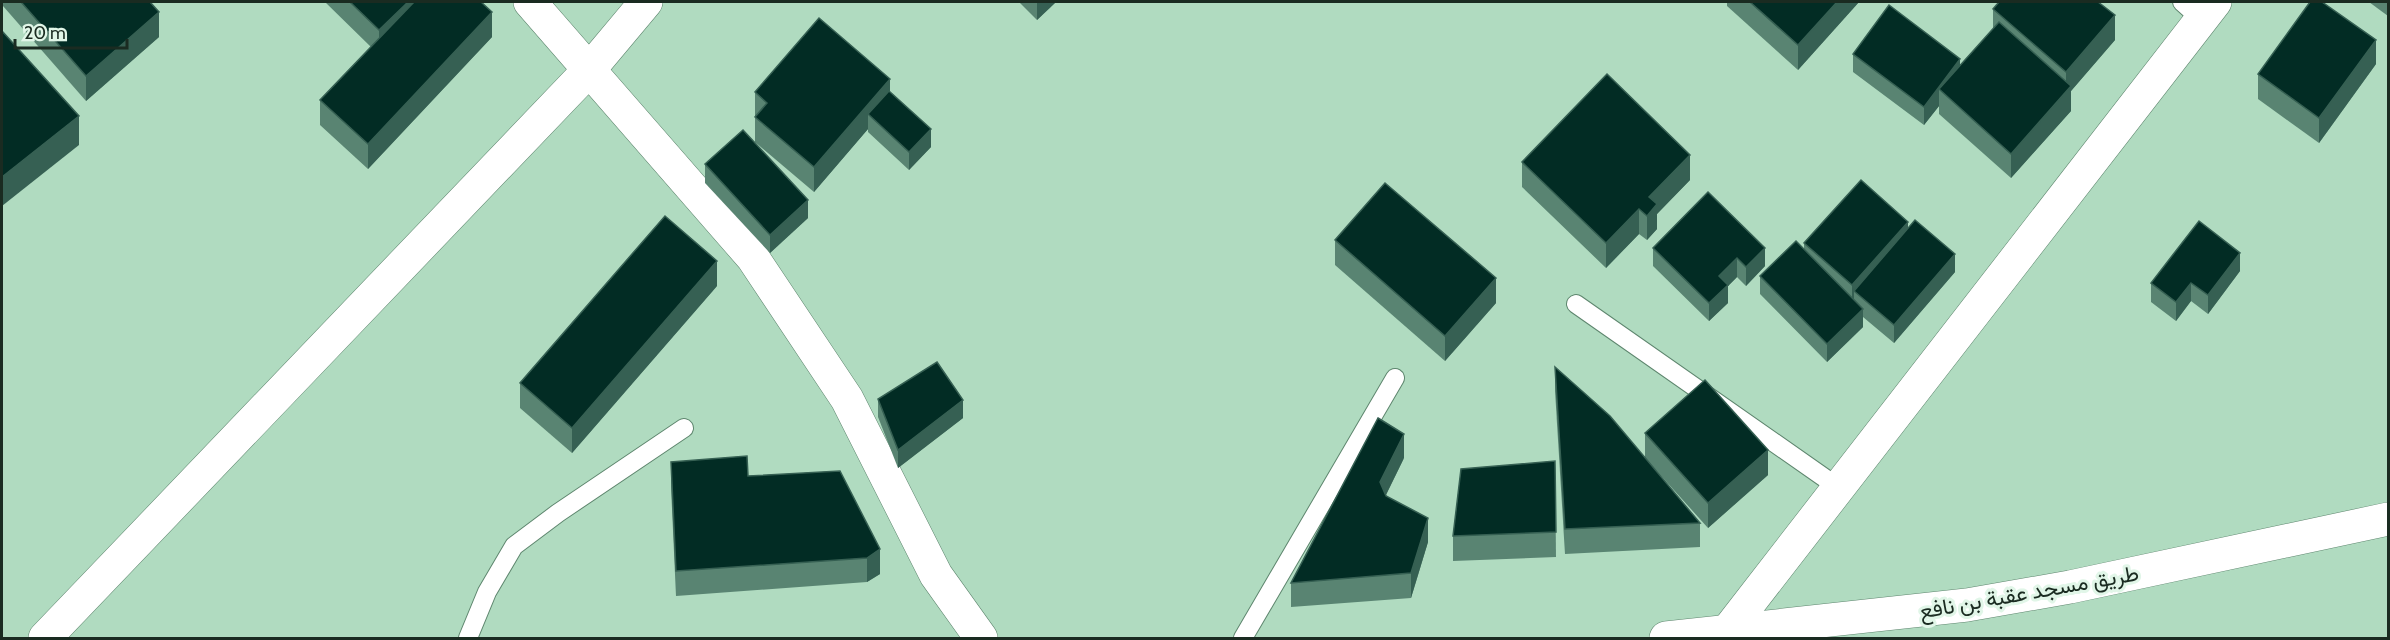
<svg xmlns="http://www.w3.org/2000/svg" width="2390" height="640" viewBox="0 0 2390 640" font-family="Cabin,Vazirmatn,sans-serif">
<rect width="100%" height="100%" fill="#b0dbc0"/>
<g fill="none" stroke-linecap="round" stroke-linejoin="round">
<defs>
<g id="lane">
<path d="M2182 2 2201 19"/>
<path d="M1576 304 1839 488"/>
<path d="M468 638 487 592 514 546 558 513 684 428"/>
<path d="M1243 638 1395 378"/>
</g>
<g id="street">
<path d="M530 2 753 258 847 399 936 575 981 638"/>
<path d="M45 638 589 70 646 2"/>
<path d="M1722 638 2215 2"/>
</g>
<path id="secondary" d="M1666 638 1967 605 2070 587 2388 519"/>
</defs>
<use href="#lane" stroke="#5e866e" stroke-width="20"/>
<use href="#street" stroke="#5e866e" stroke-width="34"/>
<use href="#secondary" stroke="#5e866e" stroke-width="34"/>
<use href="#lane" stroke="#fff" stroke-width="18"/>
<use href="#street" stroke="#fff" stroke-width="33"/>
<use href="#secondary" stroke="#fff" stroke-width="33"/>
</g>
<g fill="#598472">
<path d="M3 2H150L159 37 86 101 3 6Z"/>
<path d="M325 2H481L492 37 368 169 320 125V100L371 47Z"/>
<path d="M1019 2H1056L1037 20Z"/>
<path d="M1727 2H1859L1798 70 1727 6Z"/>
<path d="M2369 2H2388V16Z"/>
<path d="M1993 9 2115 40 2071 91V111L2011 178 1939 114V106L1924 125 1853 72V54L1960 65 1993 29Z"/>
<path d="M2376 64 2319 143 2258 99V74Z"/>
<path d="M755 92H890L931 147 909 170 868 132V129L814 192 755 142Z"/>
<path d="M1522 162 1690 180 1657 214V229L1647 240 1639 234 1606 268 1522 187Z"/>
<path d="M705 164 808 218 770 253 705 183Z"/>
<path d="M1708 192 1765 266 1746 286 1737 277 1728 286V303L1709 321 1653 266V248Z"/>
<path d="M1908 228 1955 272 1894 343 1863 317V327L1827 362 1760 294V276L1804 248V243Z"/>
<path d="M1335 240 1496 303 1445 361 1335 265Z"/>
<path d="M2240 271 2208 314 2191 301 2176 321 2151 302V283Z"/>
<path d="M717 286 572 453 520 408V383Z"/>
<path d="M1555 367 1700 523V547L1565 554 1555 391Z"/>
<path d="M878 399 963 418 898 468 878 417Z"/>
<path d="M1645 433 1768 475 1708 528 1645 458Z"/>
<path d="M1404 458 1386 495 1428 542 1411 598 1291 607V583Z"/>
<path d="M1555 461 1556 557 1453 561V536Z"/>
<path d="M671 462 748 476 840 471 880 574 867 582 676 596 671 487Z"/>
</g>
<g fill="#366053">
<path d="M408 2H433L379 55V30Z"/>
<path d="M1037 2H1056L1037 20Z"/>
<path d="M1837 2H1859L1798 70V45Z"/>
<path d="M159 12V37L86 101V76Z"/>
<path d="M492 12V37L368 169V144Z"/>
<path d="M2115 15V40L2071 91V111L2011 178V154L2066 91V72Z"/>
<path d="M2376 40V64L2319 143V118Z"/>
<path d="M1960 59V77L1939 89V106L1924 125V107Z"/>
<path d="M890 79V103L868 114V129L814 192V167Z"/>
<path d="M79 116V145L2 206V177Z"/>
<path d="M931 129V147L909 170V152Z"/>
<path d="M1690 155V180L1657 214V229L1647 240V216L1649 197Z"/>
<path d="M808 200V218L770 253V235Z"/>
<path d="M1639 209V234L1606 268V243Z"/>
<path d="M1908 222V240L1854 291V301L1852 304V285Z"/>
<path d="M1765 248V266L1746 286V267Z"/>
<path d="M2240 253V271L2208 314V295Z"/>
<path d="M1955 254V272L1894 343V325Z"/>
<path d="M1737 258V277L1728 286V303L1709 321V303L1719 276Z"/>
<path d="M717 261V286L572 453V428Z"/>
<path d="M1496 278V303L1445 361V336Z"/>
<path d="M2191 283V301L2176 321V302Z"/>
<path d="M1863 309V327L1827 362V344Z"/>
<path d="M963 400V418L898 468V450Z"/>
<path d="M1404 434V458L1380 507V482Z"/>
<path d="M1768 450V475L1708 528V503Z"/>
<path d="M1428 518V542L1411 598V573Z"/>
<path d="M880 549V574L867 582V558Z"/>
</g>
<g fill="#022c24" stroke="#366053" stroke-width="1.5">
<path d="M21 2H150L159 12 86 76Z"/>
<path d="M350 2H408L379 30Z"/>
<path d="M414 2H481L492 12 368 144 320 100Z"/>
<path d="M1750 2H1837L1798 45Z"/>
<path d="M1999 2H2098L2115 15 2066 72 1993 9Z"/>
<path d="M2310 2H2322L2376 40 2319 118 2258 74Z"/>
<path d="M1889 5 1960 59 1924 107 1853 54Z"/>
<path d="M819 18 890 79 814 167 755 117 767 103 755 92Z"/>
<path d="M1999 22 2071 86 2011 154 1939 89Z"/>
<path d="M2 31 79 116 2 177Z"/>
<path d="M1607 74 1690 155 1649 197 1657 204 1647 216 1639 209 1606 243 1522 162Z"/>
<path d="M889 91 931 129 909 152 868 114Z"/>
<path d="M743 130 808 200 770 235 705 164Z"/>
<path d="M1861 180 1908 222 1852 285 1804 243Z"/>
<path d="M1385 183 1496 278 1445 336 1335 240Z"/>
<path d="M1708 192 1765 248 1746 267 1737 258 1719 276 1728 285 1709 303 1653 248Z"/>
<path d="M665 216 717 261 572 428 520 383Z"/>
<path d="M1915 220 1955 254 1894 325 1854 291Z"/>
<path d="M2199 221 2240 253 2208 295 2191 283 2176 302 2151 283Z"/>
<path d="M1796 241 1863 309 1827 344 1760 276Z"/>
<path d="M937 362 963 400 898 450 878 399Z"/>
<path d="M1555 367 1610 416 1700 523 1565 529Z"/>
<path d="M1705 380 1768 450 1708 503 1645 433Z"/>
<path d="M1378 418 1404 434 1380 482 1386 496 1428 518 1411 573 1291 583Z"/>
<path d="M747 456 748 476 840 471 880 549 867 558 676 571 671 462Z"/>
<path d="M1555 461 1556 532 1453 536 1461 469Z"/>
</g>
<g text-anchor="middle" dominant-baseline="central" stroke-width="6" stroke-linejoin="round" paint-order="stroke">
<g font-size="22" fill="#1a2b21" stroke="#e1f6e8">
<text transform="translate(2029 592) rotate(-10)">طريق مسجد عقبة بن نافع</text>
</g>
</g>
<rect width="2390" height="640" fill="none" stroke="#1a2b21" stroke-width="6"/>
<path d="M15 39v9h112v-9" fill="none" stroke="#1a2b21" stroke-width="3"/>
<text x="24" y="39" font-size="18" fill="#1a2b21" stroke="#e1f6e8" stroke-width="4.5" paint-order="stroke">20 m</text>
</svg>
